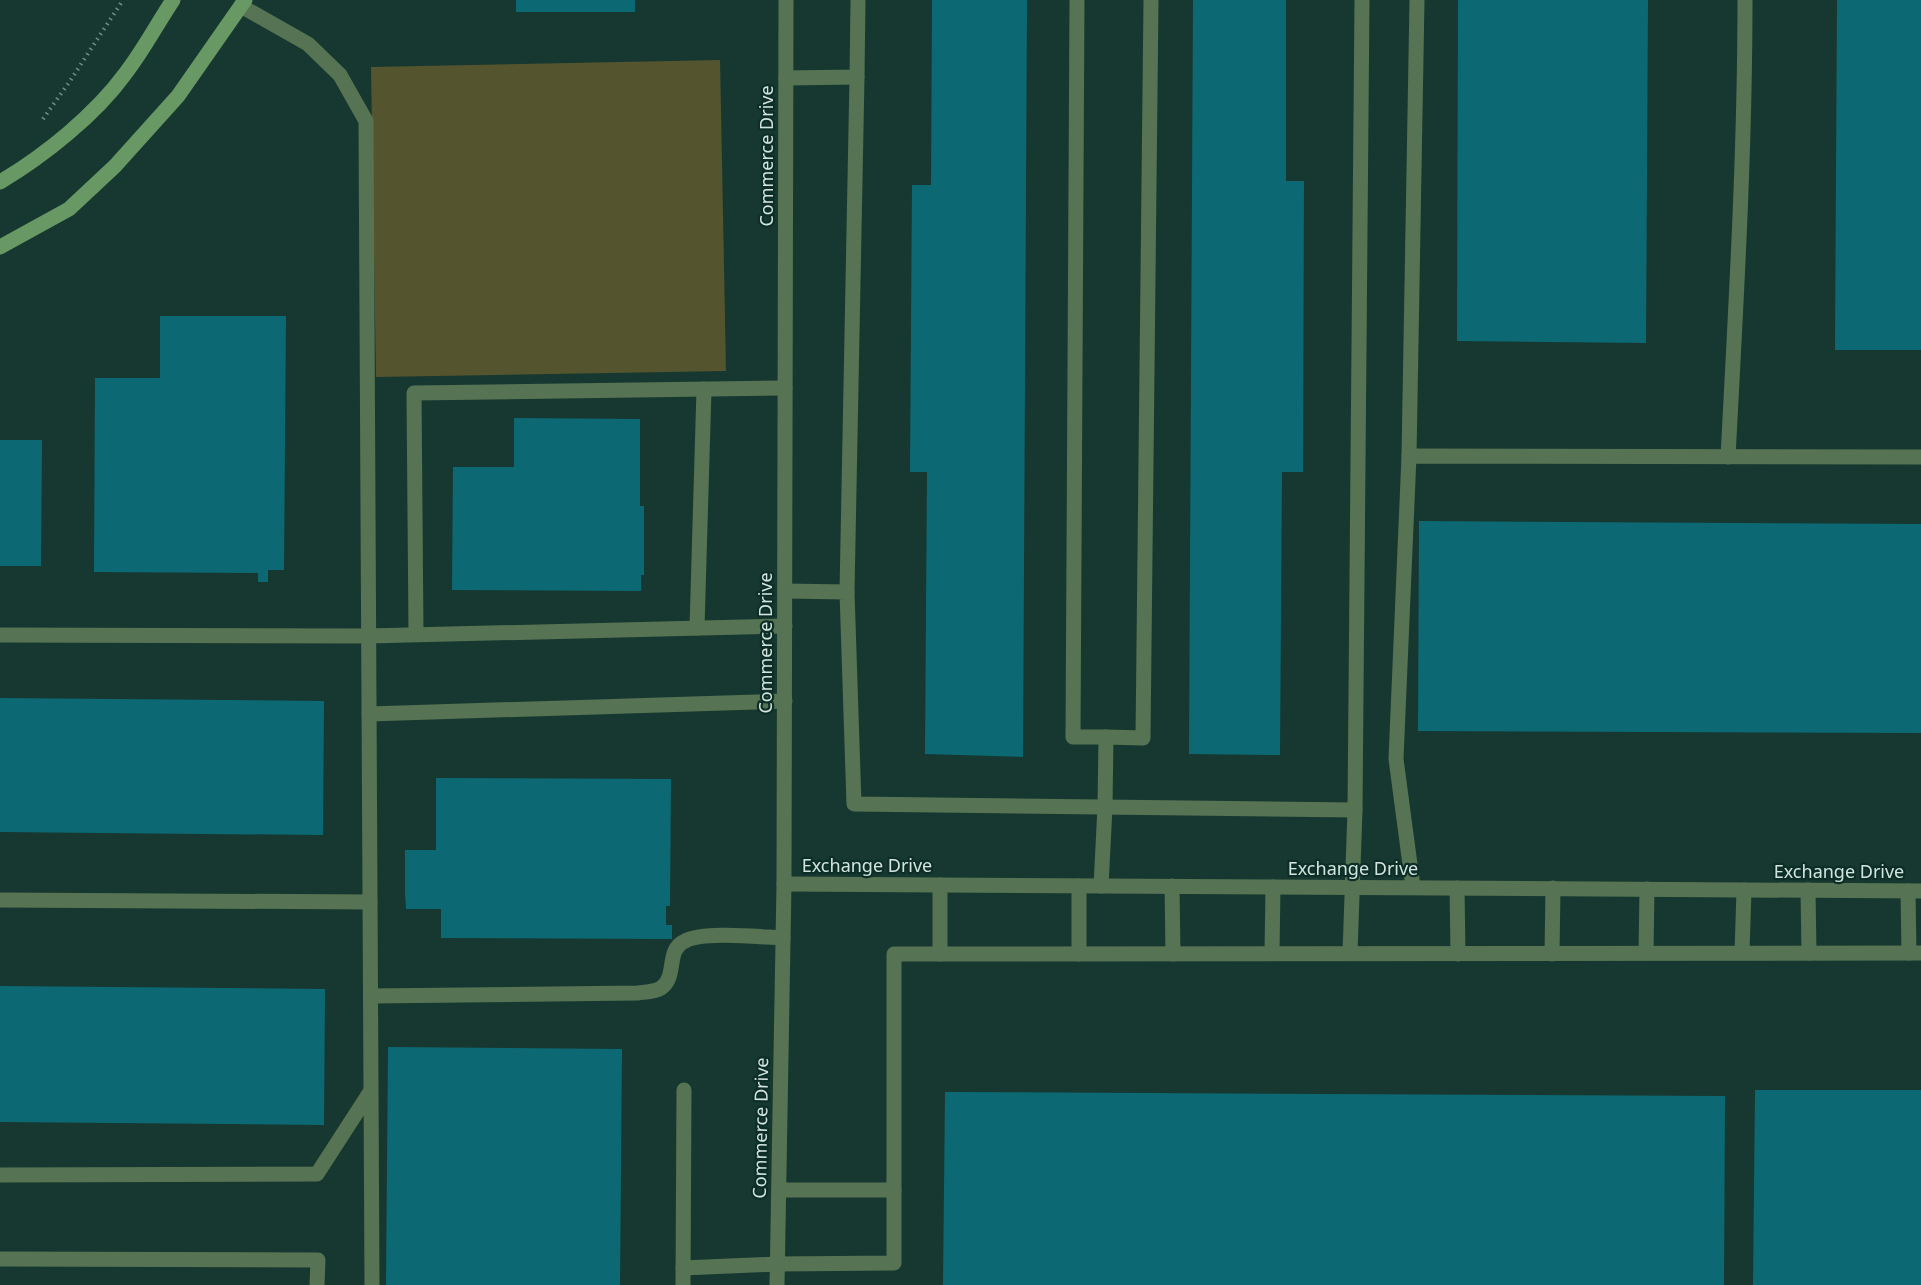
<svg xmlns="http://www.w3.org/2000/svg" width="1921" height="1285" viewBox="0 0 1921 1285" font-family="'Noto Sans',sans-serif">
<rect width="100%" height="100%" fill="#173830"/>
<path fill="#54552e" d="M720 60 726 371 376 377 371 67Z"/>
<g fill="#0c6973">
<rect x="516" y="0" width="119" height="12"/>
<path d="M932 0H1027L1023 757 925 754 927 472H910L912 185H931Z"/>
<path d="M1193 0H1286V181H1304L1303 472H1282L1280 755 1189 754Z"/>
<path d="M1458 0H1648L1646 343 1457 341Z"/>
<path d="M1837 0H1921V350H1835Z"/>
<path d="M160 316H286L284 570H268V582H258V573L94 572 95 378H160Z"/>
<path d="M514 418 640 419V506H644V575H641V591L452 590 453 467H514Z"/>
<path d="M0 440H42L41 566H0Z"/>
<path d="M1419 521 1921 524V733L1418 731Z"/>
<path d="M0 698 324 701 323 835 0 832Z"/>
<path d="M436 778 671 779 670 906H666V925H672V939L441 938V909H406L405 893V850H436Z"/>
<path d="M0 986 325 989 324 1125 0 1122Z"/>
<path d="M388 1047 622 1049 620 1285H386Z"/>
<path d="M1755 1090H1921V1285H1753Z"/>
<path d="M945 1092 1725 1096 1724 1285H943Z"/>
</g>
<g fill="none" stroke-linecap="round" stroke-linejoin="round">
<path stroke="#728b84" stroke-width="4" stroke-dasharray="1.5 4.5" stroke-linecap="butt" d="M43 119 70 81 123 0"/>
<g stroke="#567453" stroke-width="15">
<path d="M1077 0 1073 737H1106"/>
<path d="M241 6 308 44 340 75 366 121 372 1285"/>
<path d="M786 78 857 77 858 0"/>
<path d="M1409 456 1417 0"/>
<path d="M1728 457C1736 304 1745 152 1745 0"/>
<path d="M785 591 847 592 854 804 1355 810 1362 0"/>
<path d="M847 592 857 77"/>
<path d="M697 628 704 389"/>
<path d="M416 634 414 393 785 388"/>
<path d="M0 635 368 636 785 626"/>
<path d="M369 714 785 701"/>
<path d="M940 885V954"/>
<path d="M1101 886 1105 807 1106 737 1143 738 1151 0"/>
<path d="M1172 886 1173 954"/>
<path d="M1413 887 1396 759 1409 456 1921 457"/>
<path d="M1457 888 1458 954"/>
<path d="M1808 890 1809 953"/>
<path d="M1908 891 1909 953"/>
<path d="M0 900 370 902"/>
<path d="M1272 953 1273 887"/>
<path d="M1350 953 1355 810"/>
<path d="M1646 953 1647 889"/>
<path d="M1742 953 1744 890"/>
<path d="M1079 954V886"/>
<path d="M1552 954 1553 888"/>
<path d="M371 996 638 993C645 992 655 992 661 988 678 976 665 950 685 941 705 931 759 937 783 938"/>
<path d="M0 1175 317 1174 370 1092"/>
<path d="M779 1190H894"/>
<path d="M0 1259 318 1260 317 1285"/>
<path d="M683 1268 777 1264 894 1263V954L1921 953"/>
<path d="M683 1285 684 1090"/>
</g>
<g stroke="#567453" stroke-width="15">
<path d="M784 884 1921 891"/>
<path d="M777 1285 784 884 786 0"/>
</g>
<g stroke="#689964" stroke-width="15">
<path d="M0 182C44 156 95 115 125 74 143 51 157 24 173 0"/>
<path d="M0 247 69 209 115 166 178 96 245 0"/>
</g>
</g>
<g text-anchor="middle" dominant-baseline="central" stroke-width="4.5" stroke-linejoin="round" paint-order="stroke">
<g font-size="18" fill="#d2e4de" stroke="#0c2e26">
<text transform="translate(766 156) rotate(-90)">Commerce Drive</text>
<text transform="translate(765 643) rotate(-90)">Commerce Drive</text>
<text x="867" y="865">Exchange Drive</text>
<text x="1353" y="868">Exchange Drive</text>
<text x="1839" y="871">Exchange Drive</text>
<text transform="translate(760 1128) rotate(-89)">Commerce Drive</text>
</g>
</g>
</svg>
